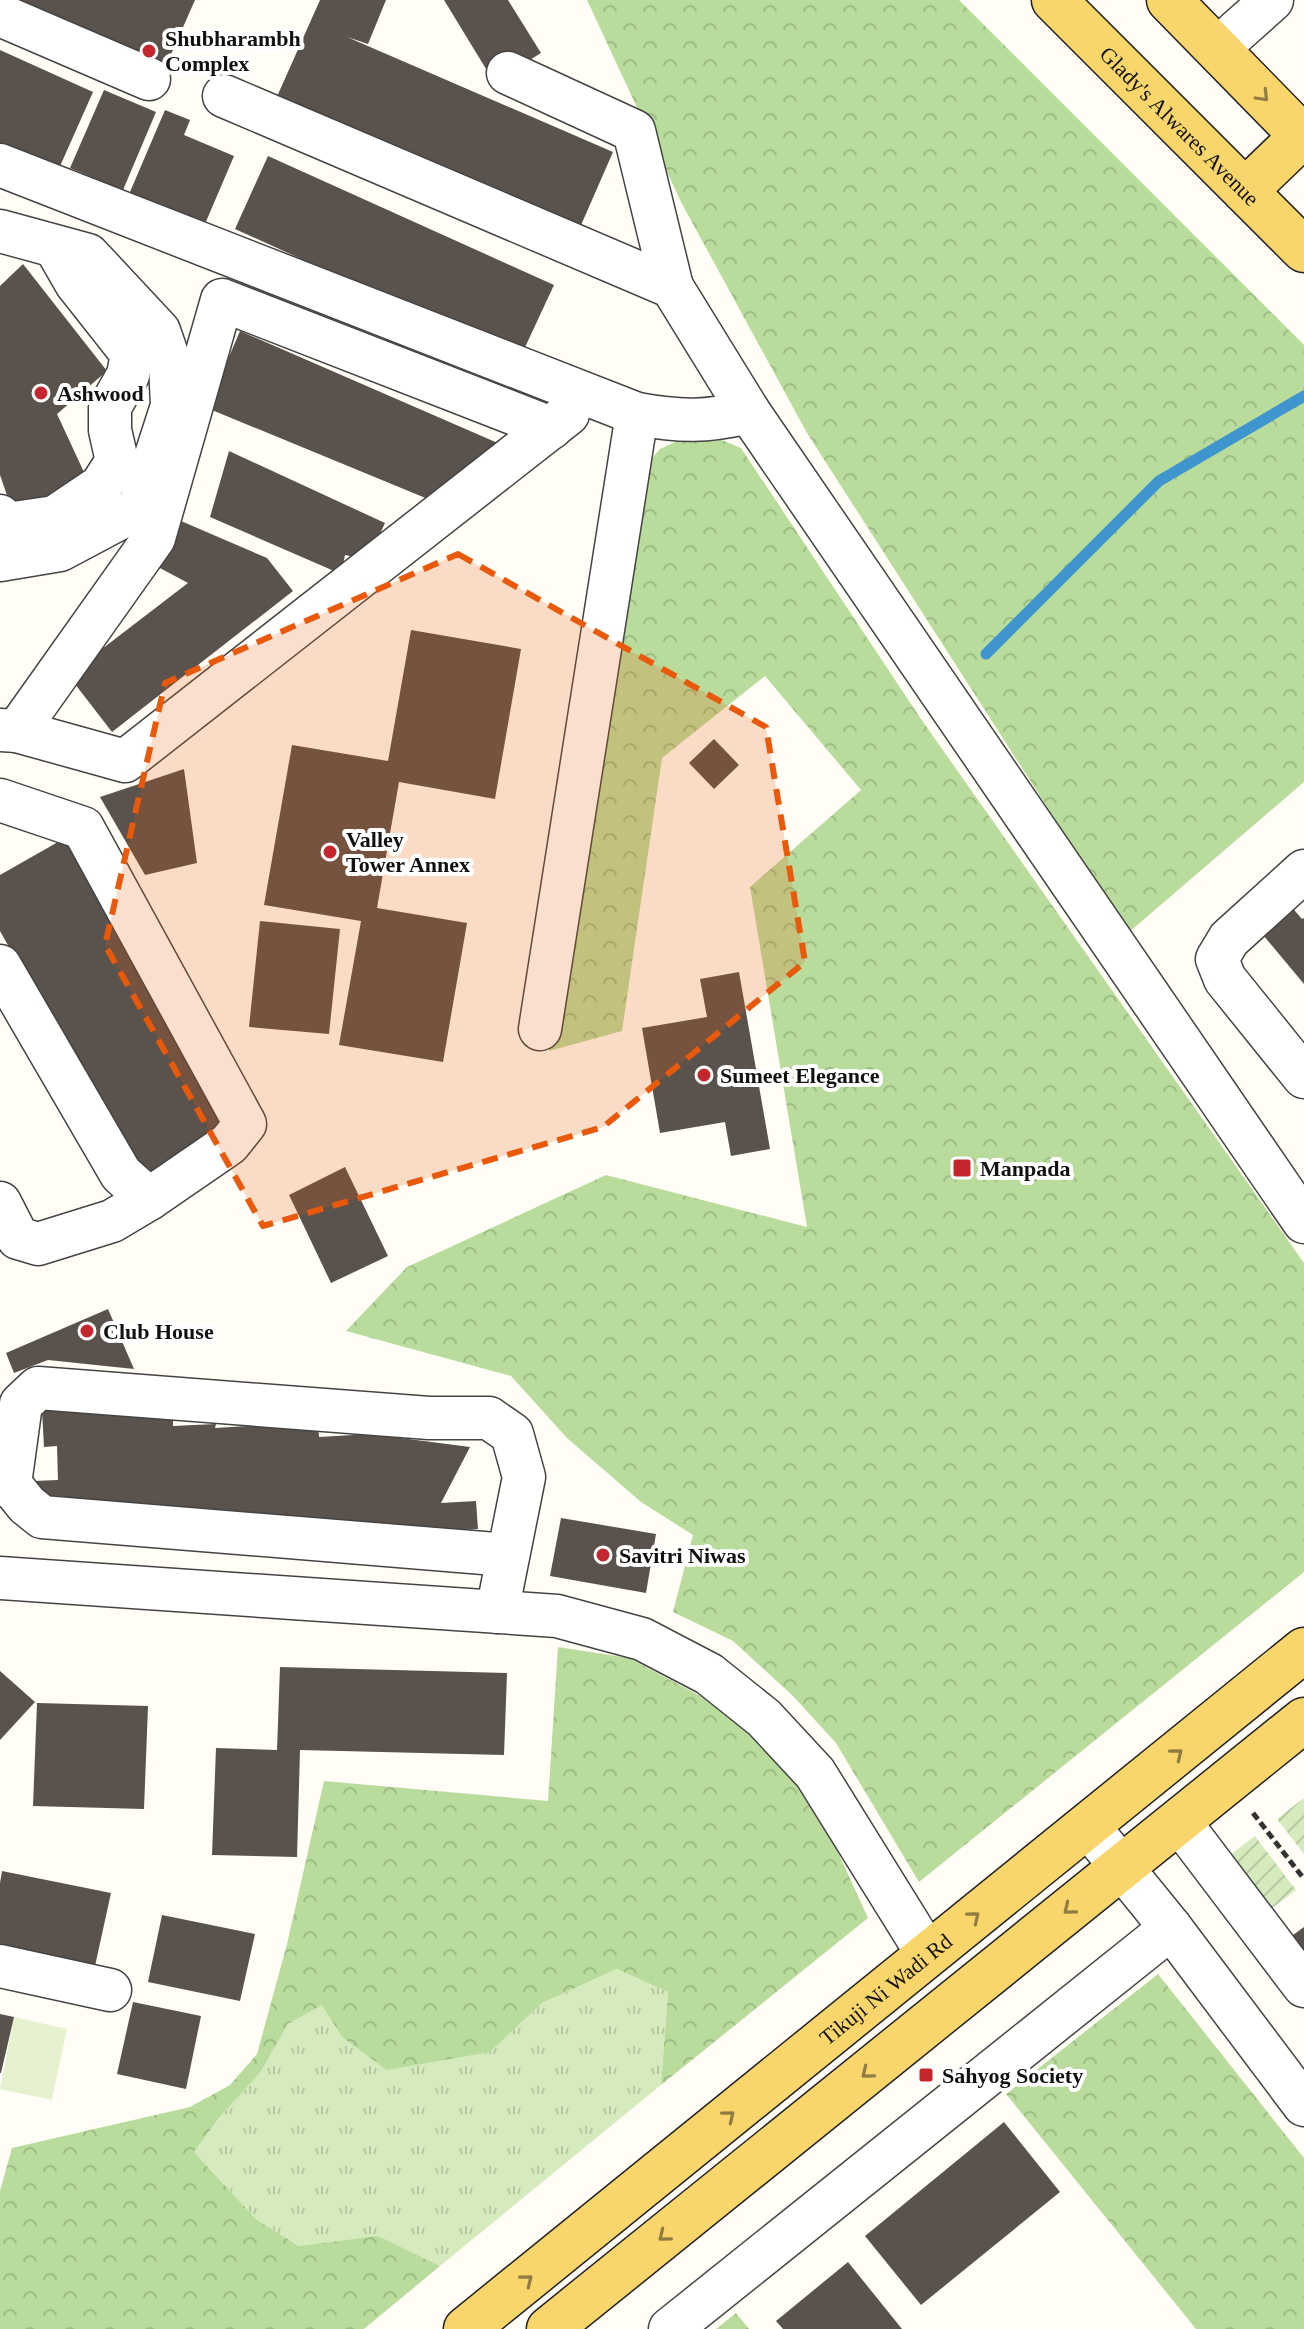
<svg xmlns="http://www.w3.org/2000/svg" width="1304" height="2329" viewBox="0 0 1304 2329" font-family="Georgia,serif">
<defs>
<pattern id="grass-tufts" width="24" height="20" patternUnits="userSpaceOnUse" patternTransform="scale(2)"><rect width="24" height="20" fill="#d5ebbd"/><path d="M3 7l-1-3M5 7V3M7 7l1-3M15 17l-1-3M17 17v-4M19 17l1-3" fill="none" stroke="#b6c8a1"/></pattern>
<pattern id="forest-crowns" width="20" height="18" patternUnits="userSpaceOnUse" patternTransform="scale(2)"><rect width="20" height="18" fill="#b9dc9c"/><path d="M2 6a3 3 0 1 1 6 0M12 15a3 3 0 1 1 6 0" fill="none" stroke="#9ebc85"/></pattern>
<pattern id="garden-furrows" width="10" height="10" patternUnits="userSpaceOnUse" patternTransform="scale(2)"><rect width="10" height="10" fill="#d5ebbd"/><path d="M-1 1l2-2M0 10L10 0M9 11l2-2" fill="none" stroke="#b6c8a1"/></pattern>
</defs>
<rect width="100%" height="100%" fill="#fffdf5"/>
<path fill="url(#grass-tufts)" d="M617 1969 668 1992 661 2085 440 2266 378 2237 299 2246 257 2220 194 2152 219 2118 260 2073 288 2024 322 2004 342 2037 490 2052 542 2003Z"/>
<g fill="url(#forest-crowns)">
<path d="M587 0H959L1304 345V782L1128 933 807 433 681 202Z"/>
<path d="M686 437H715L741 448 921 719 1304 1263V1572L919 1882 836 1743 793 1696 733 1641 673 1612 693 1535 641 1502 567 1438 511 1376 346 1331 407 1267 606 1175 807 1227 750 887 861 790 765 676 662 758 622 1031 549 1051 641 471 660 449Z"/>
<path d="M558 1647 629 1658 710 1701 780 1760 832 1839 868 1918 661 2085 668 1992 617 1969 542 2003 490 2052 387 2070 342 2037 322 2005 288 2024 260 2073 219 2118 194 2152 257 2220 299 2246 378 2236 440 2266 364 2329H0V2191L12 2148 190 2107 230 2085 257 2054 287 1944 324 1781 548 1801Z"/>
<path d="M1158 1974 1304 2158V2329H1196L1006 2094Z"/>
<path d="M736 2313 749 2329H716Z"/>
</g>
<g fill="url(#garden-furrows)">
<path d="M1304 1798V1854L1277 1819Z"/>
<path d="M1255 1836 1296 1890 1255 1921 1214 1867Z"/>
</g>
<path fill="#e6f2cf" d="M14 2017 67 2029 52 2100 0 2089Z"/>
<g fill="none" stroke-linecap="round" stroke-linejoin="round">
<path stroke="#3f96cf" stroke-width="11" d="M986 654 1159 481 1304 396"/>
</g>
<g fill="#5a524d">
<path d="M7 0H195L165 68Z"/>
<path d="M320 0H386L368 44 347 37 613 152 578 232 275 101Z"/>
<path d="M444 0H508L541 53 494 82Z"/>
<path d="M0 50 93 92 57 173 0 149Z"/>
<path d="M104 90 156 112 123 190 70 168Z"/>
<path d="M165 110 190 120 184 135 234 156 202 231 127 199Z"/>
<path d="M268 156 554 285 520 358 235 229Z"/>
<path d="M23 264 107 371 57 414 89 483 11 507 0 475V286Z"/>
<path d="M240 331 500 444 485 468 462 470 440 504 207 408Z"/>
<path d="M229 451 385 523 368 560 345 555 341 574 210 517Z"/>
<path d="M167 515 267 558 293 591 112 732 68 675 188 583 158 567Z"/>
<path d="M411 630 521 649 495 799 399 782 377 908 467 923 443 1062 339 1045 361 921 264 905 292 745 388 761Z"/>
<path d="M714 739 739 765 714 789 689 763Z"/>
<path d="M184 769 197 863 145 875 100 797Z"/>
<path d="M65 838 228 1130 139 1180 0 931V875Z"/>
<path d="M1288 903 1302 919 1304 918V984L1258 929Z"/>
<path d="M260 921 340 929 329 1034 249 1027Z"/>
<path d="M739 972 770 1149 731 1156 725 1122 660 1133 642 1028 707 1017 700 979Z"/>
<path d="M345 1167 388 1256 331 1283 289 1195Z"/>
<path d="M108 1309 134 1369 48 1360 14 1373 6 1353Z"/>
<path d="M173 1404V1426L216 1424 215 1428 318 1422 319 1437 370 1434 470 1447 441 1503 476 1501 478 1529 447 1531 37 1502 34 1481 58 1480 57 1446 44 1447 42 1411Z"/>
<path d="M561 1518 656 1534 646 1593 550 1576Z"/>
<path d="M280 1667 507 1673 504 1755 300 1750 297 1857 212 1855 216 1748 277 1750Z"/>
<path d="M0 1671 35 1702 0 1740Z"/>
<path d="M37 1703 148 1706 144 1809 33 1806Z"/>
<path d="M2 1871 111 1893 95 1966 0 1946V1883Z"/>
<path d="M162 1915 255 1934 240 2001 148 1982Z"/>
<path d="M1304 1927V1957L1289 1938Z"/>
<path d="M133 2002 201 2016 186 2089 117 2074Z"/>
<path d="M0 2014 14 2017 1 2073H0Z"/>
<path d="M1004 2122 1060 2192 921 2305 865 2236Z"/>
<path d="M848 2262 902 2329H783L776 2321Z"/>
</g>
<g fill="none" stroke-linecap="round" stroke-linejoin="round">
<defs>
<g id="minor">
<path d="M0 15 149 79"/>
<path d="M1217 49 1272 0"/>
<path d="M508 73 634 131 672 287"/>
<path d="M224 96 672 287 749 412"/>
<path d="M0 165 637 414C681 422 706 422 749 412L1304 1222"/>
<path d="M0 231 88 255 159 331 170 363 172 406 139 508 60 550 0 560"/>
<path d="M0 516 7 524 55 517 101 486 117 461 110 430V407L128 375 132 354 76 283 57 250"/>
<path d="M0 730 17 731 154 538 222 300 551 428"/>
<path d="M17 731 125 761 568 414"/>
<path d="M0 800 83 828 245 1124 229 1144 149 1199 121 1174 0 966"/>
<path d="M1304 871 1229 939 1217 959 1225 979 1304 1077"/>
<path d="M540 1029 637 414"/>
<path d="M0 1203 18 1238 38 1244 112 1221 149 1199"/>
<path d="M10 1484 27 1505 42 1517 508 1555"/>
<path d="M0 1485 10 1484 21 1404 38 1388 429 1418H489L512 1434 524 1477 497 1612"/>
<path d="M0 1578 557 1616 642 1639 709 1674 764 1718 815 1773 928 1955"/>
<path d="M1179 1821 1304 1986"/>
<path d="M1088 1826 1171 1928 1304 2105"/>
<path d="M0 1966 110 1990"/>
<path d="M670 2329 1171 1928"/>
</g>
<g id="major">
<path id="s1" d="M1054 0 1304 250"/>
<path d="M1169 0 1304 138"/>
<path d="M1245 191 1302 136"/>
<path id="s2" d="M466 2329 1304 1650"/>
<path d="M549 2329 1304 1720"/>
</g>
</defs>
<use href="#minor" stroke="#444" stroke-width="45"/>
<use href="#major" stroke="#222" stroke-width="47"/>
<path stroke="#333" stroke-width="5" stroke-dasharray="8 4" stroke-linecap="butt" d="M1253 1813 1304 1879"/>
<use href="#minor" stroke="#fff" stroke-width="42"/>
<use href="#major" stroke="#f9d66b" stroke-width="44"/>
</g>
<defs><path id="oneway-chevron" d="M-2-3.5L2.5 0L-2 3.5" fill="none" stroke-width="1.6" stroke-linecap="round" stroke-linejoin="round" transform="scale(2)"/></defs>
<g stroke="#917d42">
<use href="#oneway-chevron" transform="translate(1263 96) rotate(46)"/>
<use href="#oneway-chevron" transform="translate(1177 1754) rotate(-39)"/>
<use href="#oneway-chevron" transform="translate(1069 1909) rotate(141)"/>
<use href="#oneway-chevron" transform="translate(974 1917) rotate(-39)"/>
<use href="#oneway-chevron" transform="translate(867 2073) rotate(141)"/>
<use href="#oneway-chevron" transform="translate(729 2116) rotate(-39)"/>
<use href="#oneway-chevron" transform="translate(664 2236) rotate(141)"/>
<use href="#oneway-chevron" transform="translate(527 2280) rotate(-39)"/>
</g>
<path fill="#e8590c" fill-opacity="0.2" stroke="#e8590c" stroke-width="6" stroke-dasharray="16 10" stroke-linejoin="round" d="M458 554 766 727 805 962 603 1127 263 1226 105 945 165 683Z"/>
<g fill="#c4262e" stroke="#fff" stroke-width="3">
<circle cx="149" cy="51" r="8"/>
<circle cx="41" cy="393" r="8"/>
<circle cx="330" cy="852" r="8"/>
<circle cx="704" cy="1075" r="8"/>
<rect x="952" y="1158" width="20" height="20" rx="4"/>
<circle cx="87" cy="1331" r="8"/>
<circle cx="603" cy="1555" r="8"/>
<rect x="918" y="2067" width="16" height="16" rx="4"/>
</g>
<g text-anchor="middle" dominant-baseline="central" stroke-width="8" stroke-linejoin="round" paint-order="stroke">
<g font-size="22" font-weight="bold" fill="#111" stroke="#fff" text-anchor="start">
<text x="165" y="38">Shubharambh<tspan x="165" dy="25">Complex</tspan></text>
<text x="57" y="393">Ashwood</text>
<text x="346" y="839">Valley<tspan x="346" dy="25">Tower Annex</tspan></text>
<text x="720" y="1075">Sumeet Elegance</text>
<text x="980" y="1168">Manpada</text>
<text x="103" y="1331">Club House</text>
<text x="619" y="1555">Savitri Niwas</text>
<text x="942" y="2075">Sahyog Society</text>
</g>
<g font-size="22" fill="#111" stroke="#fff">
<text stroke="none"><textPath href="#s1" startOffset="178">Glady's Alwares Avenue</textPath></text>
<text stroke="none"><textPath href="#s2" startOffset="540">Tikuji Ni Wadi Rd</textPath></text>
</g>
</g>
</svg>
